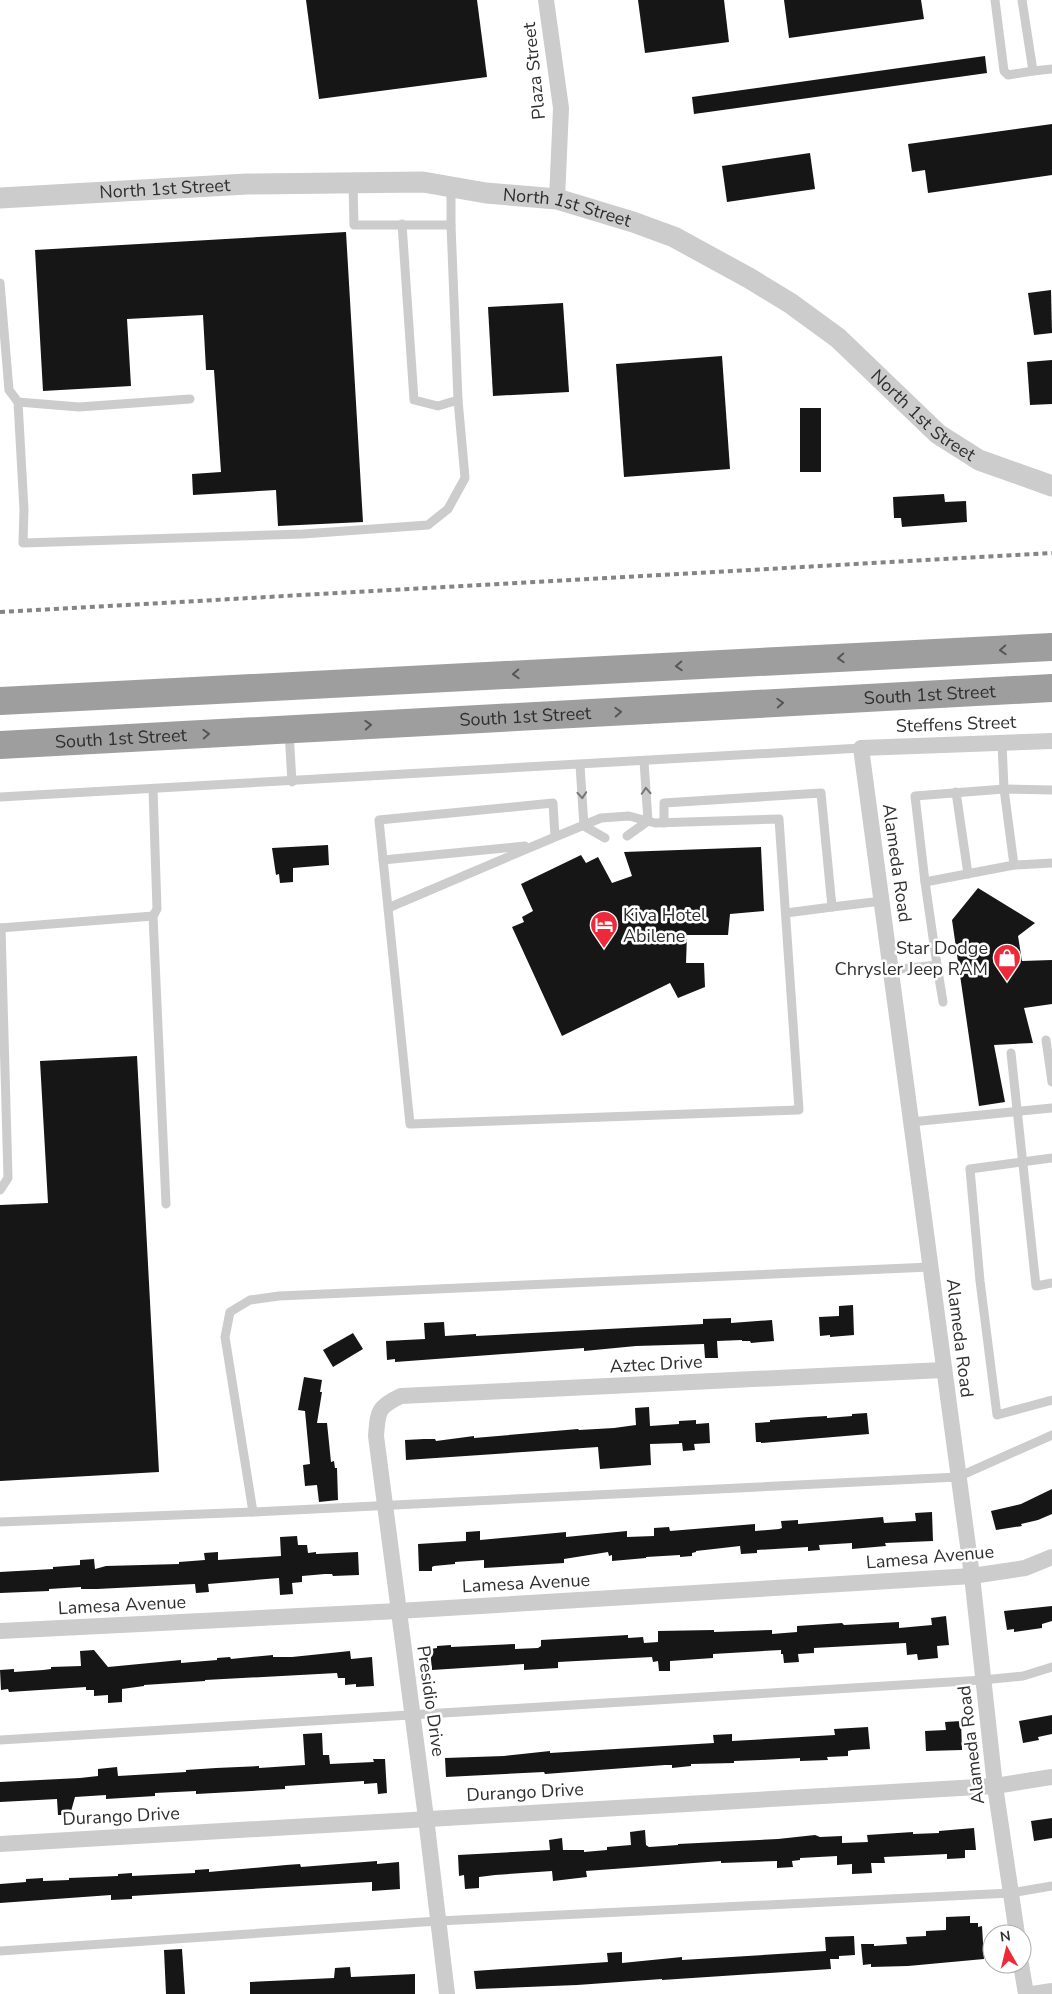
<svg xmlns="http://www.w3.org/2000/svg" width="1052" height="1994" viewBox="0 0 1052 1994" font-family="'Nunito Sans',sans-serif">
<rect width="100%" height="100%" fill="#fff"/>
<g fill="#161616">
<path d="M306 0H477L487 77 319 99Z"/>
<path d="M638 0H724L729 42 645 53Z"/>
<path d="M784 0H921L924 19 789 38Z"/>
<path d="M985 56 987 73 694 114 692 97Z"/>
<path d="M1052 124V175L928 193 925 170 912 172 908 144Z"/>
<path d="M810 153 815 189 727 202 722 166Z"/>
<path d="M346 232 363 522 278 526 276 490 193 495 192 474 221 472 214 370H206L203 315 127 319 131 386 43 391 35 250Z"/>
<path d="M1051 290 1052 333 1034 335 1028 293Z"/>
<path d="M563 303 569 392 493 396 488 307Z"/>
<path d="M722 356 730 469 624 477 616 364Z"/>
<path d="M1052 360V404L1030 405 1027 362Z"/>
<rect x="800" y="408" width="21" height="64"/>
<path d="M944 494 945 502 966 501 967 522 902 527 901 518H894L893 497Z"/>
<path d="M328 845 329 865 293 868V882L280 883 279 874 276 875 272 848Z"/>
<path d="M761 847 764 911 730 914 728 935H687L686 963H704L705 987 678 998 670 983 562 1036 512 927 524 922 522 917 533 911 521 884 581 855 586 863 598 857 612 883 632 876 624 852Z"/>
<path d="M978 888 1035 923 1018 936 1022 961 1052 960V1004L1024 1008 1033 1043 994 1045 1005 1102 979 1106 952 920Z"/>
<path d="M137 1056 159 1472 0 1481V1205L48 1203 40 1061Z"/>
<path d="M853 1305 854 1335 830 1337V1335L820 1336 819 1317 839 1316V1306Z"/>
<path d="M731 1318V1323L772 1320 774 1341 751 1343 750 1341H742V1340L717 1341 718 1358H705L704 1344 636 1346 584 1351V1348L395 1362V1359L387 1360 386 1341 425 1339 424 1323 444 1322 445 1336 476 1334V1336L703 1324V1319Z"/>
<path d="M353 1333 363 1349 333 1367 323 1350Z"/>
<path d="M304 1377 322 1380 320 1392H322L317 1423H327L331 1462 334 1461 335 1468H337L338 1500 319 1502 317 1485 305 1486 303 1465 310 1464 305 1411 298 1410Z"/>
<path d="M649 1407 650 1426 679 1424V1421L696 1420V1424L709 1423 710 1443 694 1444 695 1450 683 1451 682 1443 650 1444 651 1465 600 1469 598 1447 406 1460 405 1440 424 1439H435L436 1441 474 1436V1438L578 1429 579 1430 614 1428 636 1425 635 1408Z"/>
<path d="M867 1413 869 1434 761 1443V1442H756L755 1423 770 1422V1420L809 1417 827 1416V1418L852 1416V1414Z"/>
<path d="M1052 1489V1514L1038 1520 1021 1524 1022 1526 996 1530 991 1511 1021 1504Z"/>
<path d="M932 1512 933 1541 885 1543 886 1546 852 1549V1543L819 1545 820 1550 808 1551V1547L757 1550V1553L741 1554 740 1546 696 1551V1552L692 1553V1556L680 1557V1555L646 1557V1558L612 1561V1555L609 1556 608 1552 564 1559V1563L484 1568V1560L455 1562V1564L434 1566 432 1567V1571H419L418 1544 466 1541V1532L480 1531V1540L566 1532V1537L627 1531V1537L654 1536V1528L669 1527 670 1531 755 1524V1531L779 1529 782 1528 781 1521 798 1520V1524L883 1517 884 1523 916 1521 915 1513Z"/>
<path d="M297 1536 298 1545H307L308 1553 316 1552V1554L358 1552 359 1575 333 1576 332 1574H325L302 1576V1582L292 1583 293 1594 280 1595 279 1578 208 1584 209 1592 196 1593 195 1584 97 1589H81V1587L49 1589V1591L0 1593V1572L53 1569V1567L80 1565V1560L94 1559 95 1569 106 1566 179 1564V1562L205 1560 204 1553 218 1552V1560L281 1556 280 1537Z"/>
<path d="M1052 1606V1621L1042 1624V1628L1014 1632V1629L1007 1630 1004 1611Z"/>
<path d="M946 1616 949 1645 937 1646 938 1658 918 1660 917 1654 907 1655 906 1643 814 1648V1653L798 1654 799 1662 784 1663 783 1654H781V1650L713 1654V1658L670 1661V1671H659L658 1661 653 1662 652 1657 558 1662V1668L524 1670V1664L432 1670 430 1649 437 1648V1646L451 1645V1647L515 1644V1649L538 1648 541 1646V1640L628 1635V1638L643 1637 644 1643 658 1642V1631L714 1630V1632L772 1630V1634L797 1632V1626L842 1623 844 1625 899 1622V1628L932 1625 931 1618Z"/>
<path d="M94 1650 108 1667 181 1660V1663L217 1660V1658L230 1657 231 1659 273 1655V1657H292L350 1651 351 1659 372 1657 374 1686 356 1687V1684L345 1685V1678H338L337 1673 205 1680V1681L144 1685V1686L122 1689V1702L108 1703V1695L94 1696V1690H86V1687L9 1692 8 1689 1 1690 0 1670 14 1669V1672L43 1670 51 1669V1667L81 1666 80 1651Z"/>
<path d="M1052 1715V1734L1038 1737 1039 1740 1023 1743 1019 1721Z"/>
<path d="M961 1721 962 1750 926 1751 925 1731 946 1730 945 1722Z"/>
<path d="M868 1727 870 1749 852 1750 848 1751V1756L827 1757 828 1760 800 1761V1758L761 1760 734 1761V1763L691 1764V1766L672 1768V1765H665L545 1774 544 1772 446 1777 445 1758 504 1756 550 1751V1753L714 1743 713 1735 732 1734V1741L835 1735 834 1729Z"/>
<path d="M322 1733 323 1755H329L330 1764 374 1762 373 1759H385L387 1793 378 1794 377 1783 364 1784V1781L285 1786V1789L196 1794V1791L155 1793V1796L106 1799V1795L75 1797 70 1815H58L57 1799 0 1802V1782L80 1778 98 1776V1769L117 1767 118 1776 186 1772V1770L216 1768 259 1766V1768L305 1765 303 1734Z"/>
<path d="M1052 1818V1838L1034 1841 1031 1821Z"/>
<path d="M974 1828 976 1850H965V1858L947 1859V1854L884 1857 885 1863H871L872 1873 852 1874V1864L837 1865V1856L800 1858V1860L792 1861 793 1867 777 1868V1861L721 1863V1861L586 1871 587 1877 553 1881 552 1871 495 1875 479 1877V1888L465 1889 464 1875 459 1876 458 1855 550 1850 549 1840 562 1838 563 1850H584V1852L607 1850V1847L631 1845 630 1832 645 1830 646 1845 649 1847 678 1845V1844L778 1839 815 1835 820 1837 842 1836V1843L868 1842 867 1835 913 1832V1834L939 1833V1831Z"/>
<path d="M377 1861V1864L399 1862 400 1889 372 1891V1882L148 1895 132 1896V1899L111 1900V1895L0 1903V1884L26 1882V1879L43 1878V1881L69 1880V1878L118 1876V1874L132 1873V1876L195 1873V1870L209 1869V1872L286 1865 300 1864 301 1867Z"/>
<path d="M970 1916V1923H978V1927L982 1926 984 1959 908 1966 871 1967V1964L863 1965 861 1944H874V1946L907 1944 906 1937 926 1936V1931L946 1930V1917Z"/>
<path d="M854 1936 855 1955 839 1956V1959H830L831 1969 662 1980V1979L577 1985 476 1989 474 1971 608 1962 607 1953 622 1952V1963L682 1957V1960L826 1951 825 1937Z"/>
<path d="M182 1949 185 1994H166L164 1950Z"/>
<path d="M350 1967 351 1977 415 1974V1994H250V1982L334 1978 335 1968Z"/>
</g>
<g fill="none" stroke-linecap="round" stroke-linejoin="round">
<g stroke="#ccc" stroke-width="9">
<path d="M995 0 1004 71 1008 75 1033 71"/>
<path d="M1022 0 1033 71 1052 69"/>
<path d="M353 184 354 225H451V187"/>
<path d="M402 224 414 400 438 406 458 400 451 225"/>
<path d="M0 283 9 390 18 402 79 407 190 399"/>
<path d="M18 402 24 510 23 543 303 534 428 525 448 509 465 478 458 400"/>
<path d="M289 732 292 782"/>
<path d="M644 761 648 821"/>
<path d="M580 765 584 826 605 838"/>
<path d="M956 792 968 874"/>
<path d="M0 797 861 748"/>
<path d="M664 823V803L821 793 832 907 882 901"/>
<path d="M627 836 648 821"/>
<path d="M383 860 525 846"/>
<path d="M1014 865 1052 863"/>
<path d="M925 882 915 796 1004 789 1052 790"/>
<path d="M388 908 555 837 553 803 379 820 410 1124 799 1110 779 819 655 823 629 816 601 818 555 837"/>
<path d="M786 913 832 907"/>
<path d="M153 916 166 1204"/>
<path d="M0 928 153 916 157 909 153 789"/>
<path d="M937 965 943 1002"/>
<path d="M891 970 937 965 925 882 1014 865 1004 789 1002 743"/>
<path d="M1046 1040 1052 1082"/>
<path d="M1011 1053 1036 1286 1052 1283"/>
<path d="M911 1122 1052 1108"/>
<path d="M1052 1158 970 1169 980 1281 997 1415 1052 1400"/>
<path d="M0 1190 8 1178 1 928"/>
<path d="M253 1512 225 1337 230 1312 250 1300 279 1296 930 1267"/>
<path d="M0 1522 253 1512 958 1477 1052 1435"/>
<path d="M0 1740 983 1680 1023 1676 1052 1667"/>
<path d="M0 1951 438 1921 1011 1893 1052 1886"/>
</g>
<g stroke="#ccc" stroke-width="16">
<path d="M546 0 561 108 557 199"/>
<path d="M0 1631 398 1611 972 1576 1025 1568 1052 1557"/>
<path d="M0 1844 995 1786 1052 1777"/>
<path d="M1017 1934 995 1786 972 1576 861 748 1052 741"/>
<path d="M1021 1964 1026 1994"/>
<path d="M447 1994 426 1818 376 1436C378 1412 377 1407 401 1396L943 1370"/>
<path d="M1032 1994 1052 1991"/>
</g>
<path stroke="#ccc" stroke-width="21" id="s1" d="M0 198 247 184 423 182 486 193 557 199 633 222 674 237 749 278 790 303 838 338 938 434 979 460 1052 486"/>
<g stroke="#9e9e9e" stroke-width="28">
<path d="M0 701 1052 647"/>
<path id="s2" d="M0 745 1052 688"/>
</g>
<path stroke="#848484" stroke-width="4" stroke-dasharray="5 4" stroke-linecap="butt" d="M0 612 1052 553"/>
</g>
<defs><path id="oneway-chevron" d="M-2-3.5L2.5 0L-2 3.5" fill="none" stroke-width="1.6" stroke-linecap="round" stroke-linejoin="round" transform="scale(1.25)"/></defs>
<g stroke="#565656">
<use href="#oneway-chevron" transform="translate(1003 650) rotate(177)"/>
<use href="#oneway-chevron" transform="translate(841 658) rotate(177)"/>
<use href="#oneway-chevron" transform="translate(679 666) rotate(177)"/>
<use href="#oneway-chevron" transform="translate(516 674) rotate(177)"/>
<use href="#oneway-chevron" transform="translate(780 703) rotate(-3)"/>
<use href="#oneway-chevron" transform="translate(618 712) rotate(-3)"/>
<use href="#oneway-chevron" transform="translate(368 725) rotate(-3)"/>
<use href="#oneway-chevron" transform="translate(206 734) rotate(-3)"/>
</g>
<g stroke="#767676">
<use href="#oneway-chevron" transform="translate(646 791) rotate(-93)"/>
<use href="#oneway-chevron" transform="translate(582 795) rotate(86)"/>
</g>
<defs>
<symbol id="hotel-pin" viewBox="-11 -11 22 30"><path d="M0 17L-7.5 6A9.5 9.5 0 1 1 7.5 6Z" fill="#ee2939" stroke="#fff"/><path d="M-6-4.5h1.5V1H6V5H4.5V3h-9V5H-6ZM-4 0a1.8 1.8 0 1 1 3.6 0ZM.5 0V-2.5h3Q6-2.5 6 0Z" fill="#fff"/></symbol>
<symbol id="shop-pin" viewBox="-11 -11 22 30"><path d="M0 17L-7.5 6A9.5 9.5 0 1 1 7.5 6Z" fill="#ee2939" stroke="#fff"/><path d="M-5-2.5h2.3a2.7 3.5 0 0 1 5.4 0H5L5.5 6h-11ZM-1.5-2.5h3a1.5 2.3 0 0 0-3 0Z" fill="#fff"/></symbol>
</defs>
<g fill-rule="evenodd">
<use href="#hotel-pin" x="588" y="909" width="32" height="43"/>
<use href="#shop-pin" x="991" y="942" width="32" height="43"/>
</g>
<g text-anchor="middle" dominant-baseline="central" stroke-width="5" stroke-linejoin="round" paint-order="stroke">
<g font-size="18" fill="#2f2f2f" stroke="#fff">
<text transform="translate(534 71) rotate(-96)">Plaza Street</text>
<text stroke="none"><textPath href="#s1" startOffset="165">North 1st Street</textPath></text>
<text stroke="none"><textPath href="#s1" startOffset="570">North 1st Street</textPath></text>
<text stroke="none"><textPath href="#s1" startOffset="990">North 1st Street</textPath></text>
<text stroke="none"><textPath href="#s2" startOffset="931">South 1st Street</textPath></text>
<text stroke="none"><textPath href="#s2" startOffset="526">South 1st Street</textPath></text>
<text transform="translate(956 724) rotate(-2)">Steffens Street</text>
<text stroke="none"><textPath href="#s2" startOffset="121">South 1st Street</textPath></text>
<text transform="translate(897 863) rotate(82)">Alameda Road</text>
<text transform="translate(960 1338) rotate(83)">Alameda Road</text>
<text transform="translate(656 1364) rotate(-3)">Aztec Drive</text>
<text transform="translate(930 1557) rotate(-5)">Lamesa Avenue</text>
<text transform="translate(526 1583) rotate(-3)">Lamesa Avenue</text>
<text transform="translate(122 1605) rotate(-3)">Lamesa Avenue</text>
<text transform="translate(431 1701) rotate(82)">Presidio Drive</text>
<text transform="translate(971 1745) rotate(-97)">Alameda Road</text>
<text transform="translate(525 1792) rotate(-3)">Durango Drive</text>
<text transform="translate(121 1816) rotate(-3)">Durango Drive</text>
</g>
<g font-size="18" fill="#2f2f2f" stroke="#fff" text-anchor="start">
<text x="623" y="915">Kiva Hotel<tspan x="623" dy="21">Abilene</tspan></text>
<text x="988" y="948" text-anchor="end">Star Dodge<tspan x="988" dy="21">Chrysler Jeep RAM</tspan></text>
</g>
</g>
<g transform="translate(1007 1949) rotate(352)"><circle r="24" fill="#ffffff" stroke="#acacac"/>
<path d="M0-4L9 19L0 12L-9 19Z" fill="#ee2939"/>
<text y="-8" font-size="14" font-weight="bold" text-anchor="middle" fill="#2f2f2f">N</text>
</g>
</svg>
